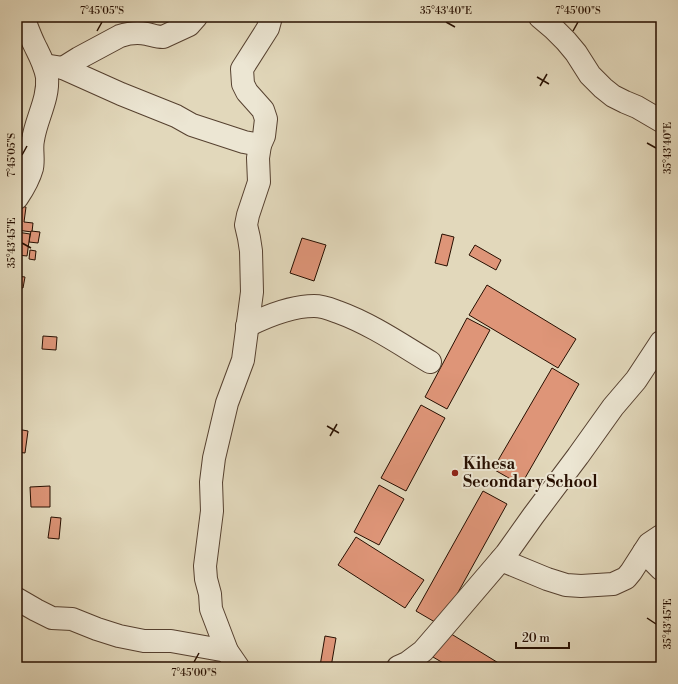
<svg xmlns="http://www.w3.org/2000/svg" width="678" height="684" viewBox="0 0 678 684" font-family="'Libre Bodoni',serif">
<rect width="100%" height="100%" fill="#e2d8bb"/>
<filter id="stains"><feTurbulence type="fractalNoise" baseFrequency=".005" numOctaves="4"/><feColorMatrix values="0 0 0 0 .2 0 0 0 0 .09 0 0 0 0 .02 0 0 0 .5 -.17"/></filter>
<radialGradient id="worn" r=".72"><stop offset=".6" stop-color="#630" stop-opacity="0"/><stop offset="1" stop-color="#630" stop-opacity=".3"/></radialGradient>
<g fill="#de9578" stroke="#270f01">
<path d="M17 206 26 207 24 222 33 223 32 232 17 230Z"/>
<path d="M31 231 40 232 38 243 29 242Z"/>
<path d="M17 232 30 234 27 256 17 255Z"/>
<path d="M442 234 454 237 447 266 435 263Z"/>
<path d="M302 238 326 245 314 281 290 273Z"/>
<path d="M475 245 501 260 496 270 469 255Z"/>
<path d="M30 250 36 251 35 260 29 259Z"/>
<path d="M17 276 25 277 23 288 17 287Z"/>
<path d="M487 285 576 339 558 368 469 315Z"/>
<path d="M467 318 490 330 447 409 425 397Z"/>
<path d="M43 336 57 337 56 350 42 349Z"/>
<path d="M552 368 579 384 521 485 493 469Z"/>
<path d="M421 405 445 418 406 491 381 478Z"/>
<path d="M17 429 28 431 25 453 17 452Z"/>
<path d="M379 485 404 499 379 545 354 532Z"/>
<path d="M50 486V507H31L30 487Z"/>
<path d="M483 491 507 504 440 625 416 611Z"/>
<path d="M51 517 61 518 59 539 48 538Z"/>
<path d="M356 537 424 580 405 608 338 565Z"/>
<path d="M448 632 505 667H450L433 657Z"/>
<path d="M325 636 336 638 331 667 320 666Z"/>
</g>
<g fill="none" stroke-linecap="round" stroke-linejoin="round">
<defs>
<g id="minor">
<path d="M540 17 553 28 566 41 576 53 590 75 603 88 613 96 625 102 637 107 661 121"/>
<path d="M44 65 63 68 121 94 176 116 192 125 244 142 260 145"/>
<path d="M63 68 79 58 120 36C129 33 138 32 147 34 152 35 157 37 163 37L189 25 196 17"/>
<path d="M17 198C23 189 29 179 32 168 34 159 31 149 33 140 36 119 49 99 47 77 45 65 40 56 35 46 30 36 27 27 23 17"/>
<path d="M247 326C267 316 292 306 314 306 323 306 330 309 338 312 371 324 400 344 430 362"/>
<path d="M644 552 661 569"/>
<path d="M501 560 547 579 566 585 581 586 613 584 626 578 631 572 649 544 661 536"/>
<path d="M17 599 36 610 52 618 72 619 97 629 119 636 144 641H171L227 651"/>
<path d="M238 667 227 651 211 609 210 594 206 579 205 566 212 511 211 482 214 458 227 403 243 360 252 292 251 251 249 238 246 225 248 215 259 182 258 158 260 145 264 136 266 119 263 110 247 92 243 84 242 69 268 28 271 17"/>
<path d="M398 667 407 663 423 651 442 629 506 554 533 516 578 456 613 407 636 380 661 342"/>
</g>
</defs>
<use href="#minor" stroke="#564130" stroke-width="24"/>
<use href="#minor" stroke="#ece6d3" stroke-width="22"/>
</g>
<path fill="none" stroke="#270f01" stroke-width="1.5" d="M446 22 455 27M97 31 102 22M573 31 578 22M537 77 549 84M540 86 547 74M647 143 656 148M22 155 27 146M22 243 31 248M327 426 339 433M330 436 337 424M647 618 656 624M194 662 199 653"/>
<circle fill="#8f2418" stroke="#ece6d3" stroke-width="1.5" cx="455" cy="473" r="4"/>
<g text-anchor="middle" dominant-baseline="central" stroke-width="4" stroke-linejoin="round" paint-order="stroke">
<g font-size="16" font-weight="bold" fill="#270f01" stroke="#ece6d3" text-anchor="start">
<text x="463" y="464">Kihesa<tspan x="463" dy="18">Secondary School</tspan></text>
</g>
</g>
<rect width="678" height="684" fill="none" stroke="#e2d8bb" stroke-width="44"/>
<path d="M516 642v6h53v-6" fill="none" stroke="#270f01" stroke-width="2"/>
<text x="522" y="642" font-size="12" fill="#270f01" stroke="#ece6d3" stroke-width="3" paint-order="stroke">20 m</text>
<rect x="22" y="22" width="634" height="640" fill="none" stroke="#270f01" stroke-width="1.5"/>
<g font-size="10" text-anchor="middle" fill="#270f01">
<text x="102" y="14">7°45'05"S</text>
<text x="446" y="14">35°43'40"E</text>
<text x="578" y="14">7°45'00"S</text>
<text transform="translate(667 148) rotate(-90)" y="4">35°43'40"E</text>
<text transform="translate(11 155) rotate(-90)" y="4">7°45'05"S</text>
<text transform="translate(11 243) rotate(-90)" y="4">35°43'45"E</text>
<text transform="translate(667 624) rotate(-90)" y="4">35°43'45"E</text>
<text x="194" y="676">7°45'00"S</text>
</g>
<rect width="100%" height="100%" filter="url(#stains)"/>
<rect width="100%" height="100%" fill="url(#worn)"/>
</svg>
